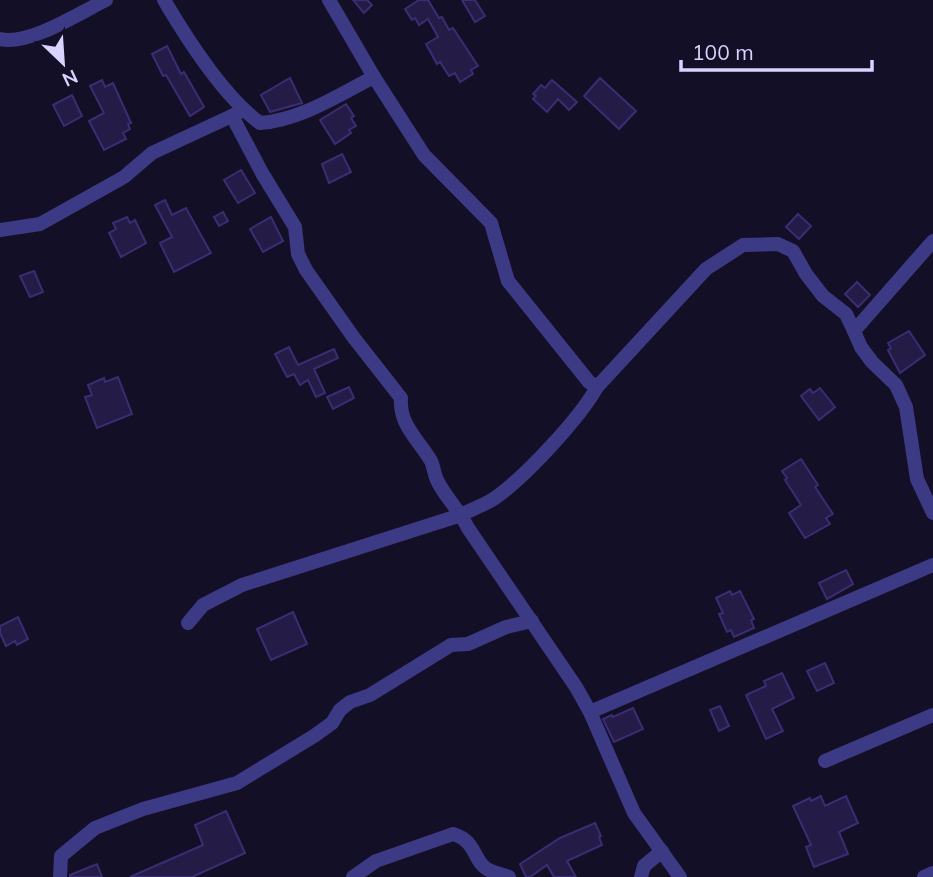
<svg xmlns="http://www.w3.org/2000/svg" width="933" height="877" viewBox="0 0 933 877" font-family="Mulish,sans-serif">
<rect width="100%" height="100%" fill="#130f26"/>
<g fill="#241b47" stroke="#3b2d73" stroke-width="2">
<path d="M353 0H367L372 5 364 13Z"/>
<path d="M419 0H428L439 18 442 17 449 30 453 28 478 66 471 70 473 74 460 82 455 73 449 76 440 62 437 64 426 44 438 37 428 19 419 25 415 18 412 20 405 9Z"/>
<path d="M462 0H475L485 16 475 22Z"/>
<path d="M167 46 181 74 184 72 204 107 190 116 166 75 163 76 152 54Z"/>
<path d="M290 78 302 103 270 112 261 95Z"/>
<path d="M600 78 636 111 619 129 584 96Z"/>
<path d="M102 80 105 87 113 83 131 123 128 124 130 129 123 133 126 139 104 150 89 121 104 113 90 86Z"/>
<path d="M552 80 577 102 569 110 558 99 547 112 533 99 536 96 533 94 541 85 545 88Z"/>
<path d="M72 95 82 116 64 126 53 105Z"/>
<path d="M346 104 354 116 351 118 356 126 349 130 351 133 335 144 320 120Z"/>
<path d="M342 154 351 172 329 183 322 164Z"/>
<path d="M241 170 255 193 238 203 224 180Z"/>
<path d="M165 200 172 215 186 208 211 253 174 272 160 243 172 237 155 205Z"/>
<path d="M223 212 228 221 219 226 214 217Z"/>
<path d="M798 214 811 226 799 239 786 227Z"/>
<path d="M127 217 130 223 135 220 146 243 121 257 109 233 116 229 113 223Z"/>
<path d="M271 217 283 241 263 252 250 229Z"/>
<path d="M34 271 43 292 30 297 20 276Z"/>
<path d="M857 282 870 295 858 307 845 294Z"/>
<path d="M909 331 925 355 900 373 888 350 891 348 888 343Z"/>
<path d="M289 347 298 365 334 349 338 358 314 369 325 393 316 397 308 380 300 385 294 374 287 377 275 354Z"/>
<path d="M118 377 132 414 97 428 85 397 92 395 88 385 104 378 105 382Z"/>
<path d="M349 387 354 398 333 409 327 397Z"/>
<path d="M820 388 835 407 819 420 801 396 810 389 813 393Z"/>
<path d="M801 459 818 485 815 487 833 514 826 518 830 524 805 538 789 513 801 505 785 480 787 478 782 471Z"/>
<path d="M846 570 853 584 827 599 819 583Z"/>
<path d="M730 591 732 595 740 591 754 619 751 620 754 628 734 637 731 630 727 632 719 614 723 613 716 598Z"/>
<path d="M293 612 307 644 271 660 257 629Z"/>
<path d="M18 617 28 639 17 645 15 641 6 646 0 633V626Z"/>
<path d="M825 663 834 683 817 691 807 671Z"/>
<path d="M782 673 794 698 772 709 783 731 766 739 746 695 766 686 764 681Z"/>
<path d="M720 706 729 726 719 731 710 710Z"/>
<path d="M633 708 643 729 614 742 603 719 612 715 613 717Z"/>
<path d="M821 796 825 806 846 796 858 823 839 832 848 854 814 867 806 847 811 845 793 806 810 798 811 801Z"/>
<path d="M226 811 245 853 192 877H130L203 845 195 825Z"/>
<path d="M595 823 601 836 599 837 602 845 567 861 576 877H554L547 865 530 877H526L520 864 560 838Z"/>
<path d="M97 864 102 877H70V875Z"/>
</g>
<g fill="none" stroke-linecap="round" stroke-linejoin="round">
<g stroke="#3d3a85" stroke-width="14">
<path d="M164 0C187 39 224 97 260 123 301 120 338 95 374 77"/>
<path d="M329 0 374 77 424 155 491 223 508 281 589 382 597 387"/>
<path d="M0 39C29 46 79 13 106 0"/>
<path d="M232 116 262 173 295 227 298 254 306 270 354 338 401 398C399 425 418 439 431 461 434 467 434 475 438 482 446 498 460 511 468 528L576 687 590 712 634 813 680 877"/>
<path d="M0 230 40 224 124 177 152 153 238 113"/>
<path d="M933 241 854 331 861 347 872 362 896 385 906 407 917 479 933 513"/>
<path d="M188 623 203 605 242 585 461 515C472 509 485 505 495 498 525 477 580 418 597 387L706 269 743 245 778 244 793 251 806 274 823 296 846 314 854 331"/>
<path d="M590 712 933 565"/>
<path d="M825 761 933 715"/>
<path d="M60 877 61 856 95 828 143 809 237 783 314 736 332 723 340 710 350 702 370 695 451 645 468 644 506 627 532 621"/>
<path d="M353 877 376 861 453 834C477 841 473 861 487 869 494 873 502 874 509 877"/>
<path d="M641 877 644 866 662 851"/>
<path d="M924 877 933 873"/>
</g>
</g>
<g transform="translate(63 63) rotate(155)" stroke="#130f26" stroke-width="5" paint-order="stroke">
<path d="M0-5L12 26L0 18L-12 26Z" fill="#d9d4ff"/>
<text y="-10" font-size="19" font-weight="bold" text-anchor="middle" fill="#d9d4ff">N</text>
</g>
<path d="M681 60v10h191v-10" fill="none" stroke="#d9d4ff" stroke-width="3.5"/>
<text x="692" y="60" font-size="21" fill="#d9d4ff" stroke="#130f26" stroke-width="5" paint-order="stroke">100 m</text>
</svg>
